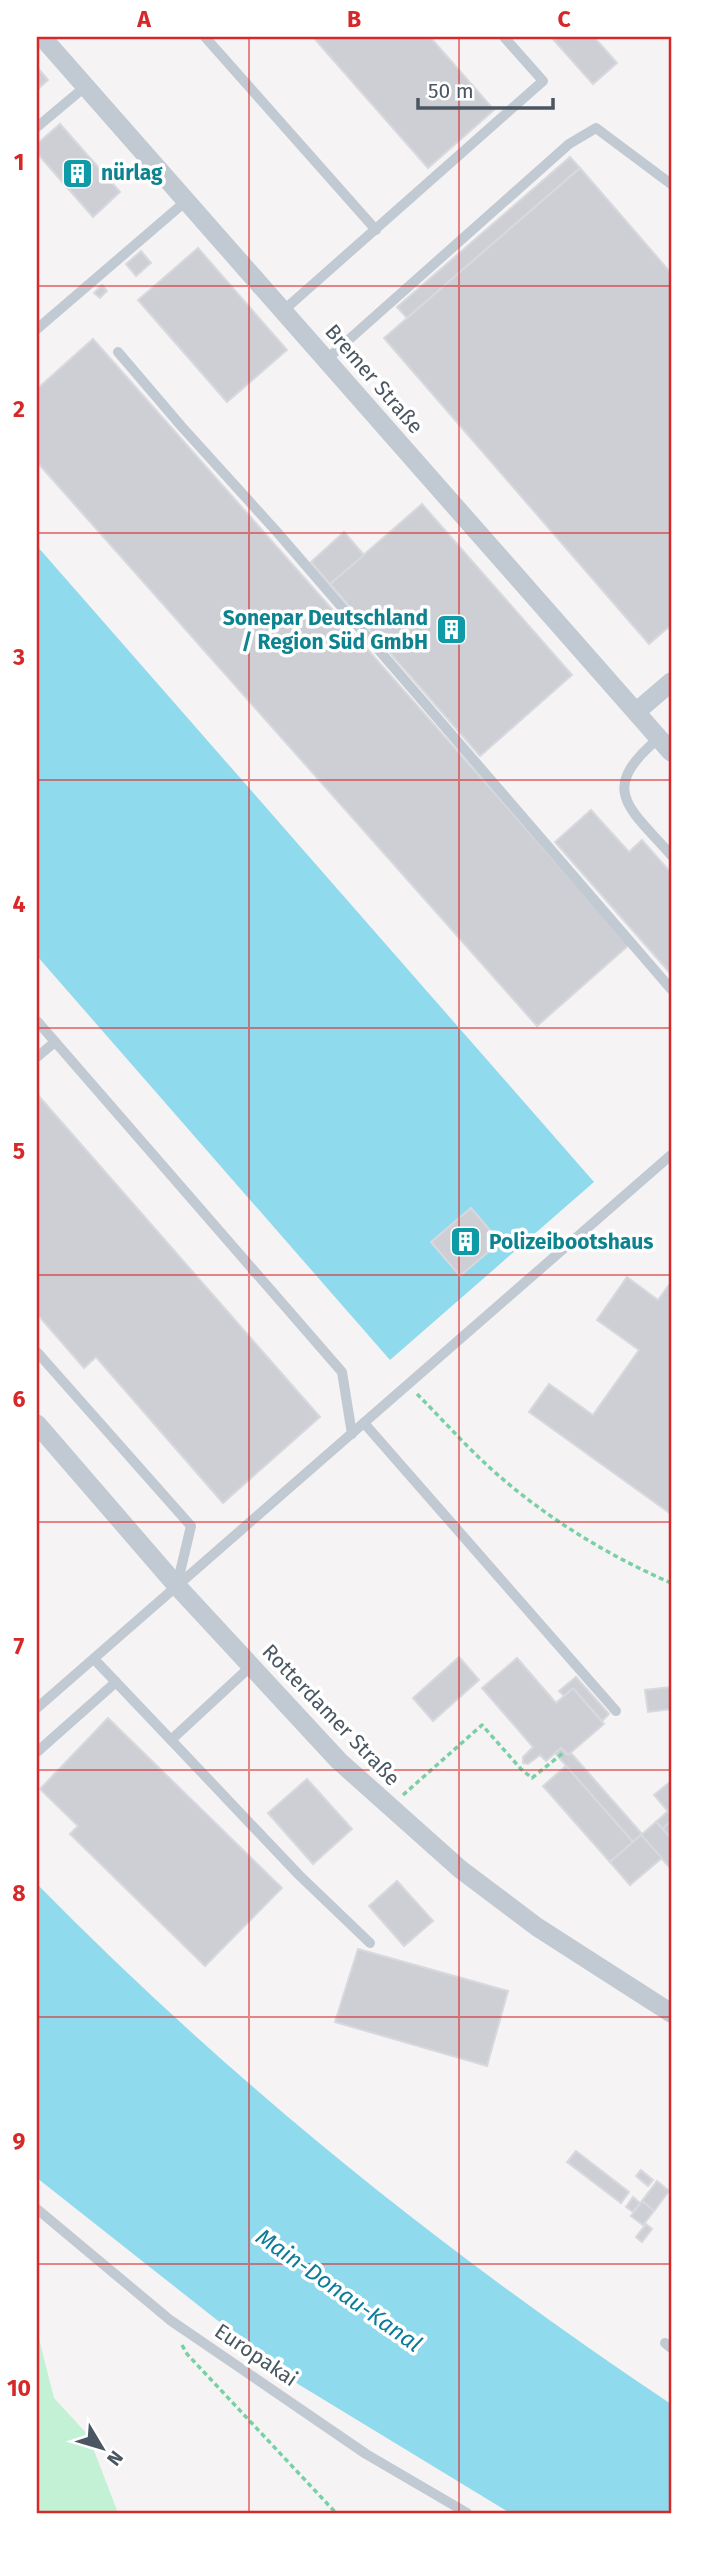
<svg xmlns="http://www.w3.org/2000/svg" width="708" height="2550" viewBox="0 0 708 2550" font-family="'Fira Sans',sans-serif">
<rect width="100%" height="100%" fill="#f5f3f3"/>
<path fill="#c3f1d5" d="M37 2331 54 2398 88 2435 118 2513H37Z"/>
<g fill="#90daee">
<path d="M37 546 594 1182 390 1360 37 956Z"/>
<path d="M37 1884C228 2079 444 2253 671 2404V2513H510L298 2384 37 2178Z"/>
</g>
<g fill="#cdcfd5" stroke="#d7d9de" stroke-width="2">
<path d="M313 37H430L494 110 428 168Z"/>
<path d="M551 37H594L617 63 593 84Z"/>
<path d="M37 67 48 80 37 90Z"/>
<path d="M60 124 120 192 93 217 37 153V144Z"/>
<path d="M570 157 580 168 407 318 397 307Z"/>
<path d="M580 168 671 273V625L649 644 384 338Z"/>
<path d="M198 248 287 350 227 402 138 300Z"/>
<path d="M141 251 151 263 136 276 126 264Z"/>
<path d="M102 285 107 291 100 298 94 293Z"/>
<path d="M93 339 629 945 537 1026 37 462V389Z"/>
<path d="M422 504 572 675 480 756 330 584Z"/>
<path d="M344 532 364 555 330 584 311 562Z"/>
<path d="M591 810 629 852 642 840 671 873V974L555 842Z"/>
<path d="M37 1094 320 1417 223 1503 96 1357 84 1368 37 1314Z"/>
<path d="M471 1208 500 1242 460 1276 431 1242Z"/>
<path d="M627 1277 658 1300 671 1282V1514L529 1412 549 1384 593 1415 639 1350 597 1320Z"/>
<path d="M459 1657 479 1680 433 1721 413 1698Z"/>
<path d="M517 1658 556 1703 573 1688 604 1724 568 1755 561 1748 546 1761 540 1755 528 1764 523 1763V1757L533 1747 482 1688Z"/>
<path d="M576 1677 609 1714 602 1721 573 1688 564 1696 559 1691Z"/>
<path d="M671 1687V1709L648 1712 645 1690Z"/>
<path d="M108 1718 282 1888 205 1966 70 1834 78 1826 40 1789Z"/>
<path d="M561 1748 568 1755 571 1753 642 1834 633 1842 555 1753Z"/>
<path d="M566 1766 633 1842 610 1862 543 1786Z"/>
<path d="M307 1779 352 1829 313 1864 268 1813Z"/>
<path d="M671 1781V1815L654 1795Z"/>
<path d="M668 1811 671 1815V1821L663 1828 656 1822Z"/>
<path d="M671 1821V1838L663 1828Z"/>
<path d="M656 1822 671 1838V1869L641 1835Z"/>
<path d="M641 1835 662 1858 630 1885 610 1862Z"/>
<path d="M397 1881 433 1921 404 1946 369 1906Z"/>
<path d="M358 1949 508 1991 487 2066 335 2022Z"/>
<path d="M576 2151 629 2192 621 2203 567 2162Z"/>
<path d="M641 2170 653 2180 648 2186 636 2176Z"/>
<path d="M657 2181 669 2191 654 2211 642 2201Z"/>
<path d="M633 2197 640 2203 633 2212 626 2207Z"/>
<path d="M642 2201 654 2211 643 2225 631 2216Z"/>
<path d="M646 2224 652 2229 642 2242 636 2237Z"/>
</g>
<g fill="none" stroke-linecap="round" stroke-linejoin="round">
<g stroke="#7ad0a6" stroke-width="3.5" stroke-dasharray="5 3.5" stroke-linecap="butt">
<path d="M417 1394C441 1418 464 1444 489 1467 543 1516 605 1554 671 1583"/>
<path d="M403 1795 482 1725 521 1769 532 1778 563 1753"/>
<path d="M182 2345 187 2354 336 2513"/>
</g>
<g stroke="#c1cad2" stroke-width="10">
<path d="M205 37 376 230"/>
<path d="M37 127 86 86"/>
<path d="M284 310 543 81 504 37"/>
<path d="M37 329 186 201"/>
<path d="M118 352 182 427 277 532 671 989"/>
<path d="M327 359 569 144 596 128 671 184"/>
<path d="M659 738C597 790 629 807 671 855"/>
<path d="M37 1021 342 1372 352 1434"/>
<path d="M37 1057 55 1042"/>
<path d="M37 1352 191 1526 177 1585"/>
<path d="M364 1423 616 1711"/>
<path d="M94 1659 171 1740"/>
<path d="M251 1666 171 1740 299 1875 370 1943"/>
<path d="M37 1708 671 1155"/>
<path d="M37 1752 116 1682"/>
<path d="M37 2209 170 2320 366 2454 467 2513"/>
<path d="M665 2343 671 2348"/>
</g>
<g stroke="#c1cad2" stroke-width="19">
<path d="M42 37 671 752"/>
<path d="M636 712 671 682"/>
<path d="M37 1424 177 1586 339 1761 460 1869 537 1927 671 2013"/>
</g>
</g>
<path fill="none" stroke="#d62828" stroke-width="2" stroke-opacity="0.55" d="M249 37V2513M459 37V2513M37 286H671M37 533H671M37 780H671M37 1028H671M37 1275H671M37 1522H671M37 1770H671M37 2017H671M37 2264H671"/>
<defs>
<symbol id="building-square" viewBox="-11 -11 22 22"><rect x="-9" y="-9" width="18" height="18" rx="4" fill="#0f9aa8" stroke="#fff"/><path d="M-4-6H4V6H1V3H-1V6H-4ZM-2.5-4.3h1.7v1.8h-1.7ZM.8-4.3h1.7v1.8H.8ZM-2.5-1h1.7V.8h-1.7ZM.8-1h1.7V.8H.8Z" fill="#fff"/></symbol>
</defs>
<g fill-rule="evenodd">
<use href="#building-square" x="60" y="156" width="35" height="35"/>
<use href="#building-square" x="434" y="612" width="35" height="35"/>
<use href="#building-square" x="448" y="1224" width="35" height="35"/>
</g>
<g text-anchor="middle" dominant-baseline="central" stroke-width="7" stroke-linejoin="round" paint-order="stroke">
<g font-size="21" font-weight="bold" fill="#0d838f" stroke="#fff" text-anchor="start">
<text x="101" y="173">nürlag</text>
<text x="428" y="618" text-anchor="end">Sonepar Deutschland<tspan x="428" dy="24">/ Region Süd GmbH</tspan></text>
<text x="489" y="1242">Polizeibootshaus</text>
</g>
<g font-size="21" fill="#4a5661" stroke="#fff">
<text transform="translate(374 379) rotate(49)">Bremer Straße</text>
<text transform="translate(331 1715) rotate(46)">Rotterdamer Straße</text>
<text transform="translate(256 2355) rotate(34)">Europakai</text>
</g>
<g font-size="23" font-style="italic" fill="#0c7c9b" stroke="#fff">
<text transform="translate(339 2290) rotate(35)">Main-Donau-Kanal</text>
</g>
</g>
<rect width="708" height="2550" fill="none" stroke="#ffffff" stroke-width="77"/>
<g transform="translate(102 2448) rotate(128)" stroke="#ffffff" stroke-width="5" paint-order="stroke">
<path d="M0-5L12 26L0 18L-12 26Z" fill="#4a5661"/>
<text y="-10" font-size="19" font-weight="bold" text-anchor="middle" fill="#4a5661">N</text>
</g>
<path d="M418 98v10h135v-10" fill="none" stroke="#4a5661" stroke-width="3.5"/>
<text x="428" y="98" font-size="21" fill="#4a5661" stroke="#ffffff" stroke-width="5" paint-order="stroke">50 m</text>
<rect x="38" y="38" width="632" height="2474" fill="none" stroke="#d62828" stroke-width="2.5"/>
<g font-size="23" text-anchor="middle" font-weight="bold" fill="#d62828">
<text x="144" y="27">A</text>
<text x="354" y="27">B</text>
<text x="564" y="27">C</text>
<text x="19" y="170">1</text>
<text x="19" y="417">2</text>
<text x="19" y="665">3</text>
<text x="19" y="912">4</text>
<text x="19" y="1159">5</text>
<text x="19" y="1407">6</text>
<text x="19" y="1654">7</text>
<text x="19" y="1901">8</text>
<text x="19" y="2149">9</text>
<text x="19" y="2396">10</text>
</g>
</svg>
